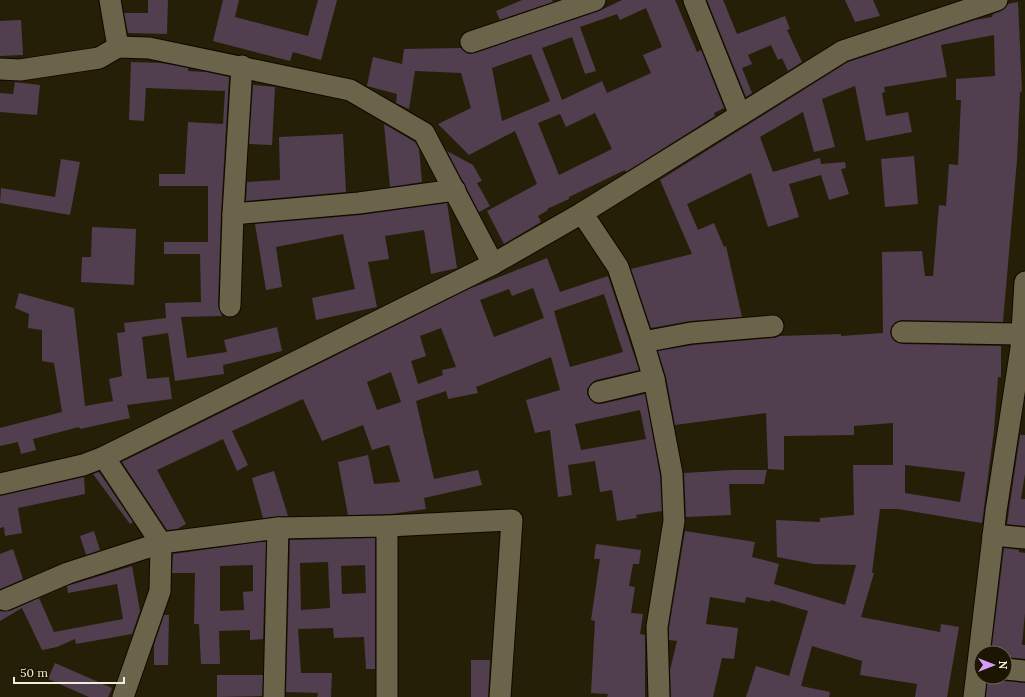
<svg xmlns="http://www.w3.org/2000/svg" width="1025" height="697" viewBox="0 0 1025 697" font-family="Lora,serif">
<rect width="100%" height="100%" fill="#261f08"/>
<g fill="#513e4f" fill-rule="evenodd">
<path d="M148 0H168L167 34 128 33 124 13H148Z"/>
<path d="M223 0H239L235 17 308 36 318 0H337L321 60 293 52 290 61 213 41Z"/>
<path d="M522 0H552L553 2 500 20 496 11Z"/>
<path d="M622 0H675L697 52 701 50 724 108 714 113 715 116 626 172 625 170 569 197V199L547 209 548 210 538 216 541 222 504 244 487 211 537 184 515 131 469 155 438 124 471 108 461 73 415 71 409 109 396 103 397 94 367 86 373 57 402 64 404 49 461 48 468 54 475 53 599 11ZM646 8 662 47 643 55 651 73 607 93 602 81 562 100 542 48 572 37 585 74 596 71 580 27 617 14 620 20ZM531 54 550 101 502 121 492 68ZM595 113 612 149 559 175 538 123 560 114 566 127Z"/>
<path d="M707 0H723L737 34 785 16 790 29 787 30 802 62 788 71 782 58 778 60 771 45 748 55 752 64 742 68 752 93 746 97Z"/>
<path d="M845 0H873L880 16 855 22Z"/>
<path d="M1018 2 1022 91 1020 92 1017 160 1003 322 902 320 896 322 892 326 890 331 892 338 896 342 902 344 1001 346V377H998L994 430 982 523 898 509H880L872 573H874L861 617 940 632 941 624 959 627 947 697H915L917 684 860 675 862 661 812 646 801 686 830 692 829 697H746L756 666 789 676 808 611 771 600 770 602 746 597 745 603 710 597 706 624 738 628 734 659 722 658 713 697H671L670 670 677 641 669 640V628L685 531 755 542 752 557 779 564 774 584 845 605 856 565 814 564 777 557 776 520 820 522V518L854 515 853 465H893V423L854 426V435L784 436V470L768 469 766 413 675 425 666 377 658 351 693 345 774 338 780 336 841 334V336L883 333 882 252 922 251 925 276H933L939 205 946 206 949 164 958 165 961 100H956V79L995 76 994 35 941 45 947 77 884 87 885 92 882 93 886 116 908 112 912 132 866 141 855 86 822 99 835 147 814 152 803 112 760 137 773 172 820 158 821 164 845 162 846 168 841 169 849 194 829 200 821 175 789 184 799 217 768 227 751 173 687 204 698 230 714 223 724 247 726 246 742 317 690 321 651 328 631 269 692 254 660 180 848 62 975 20 992 17 993 14 1001 11 1008 4ZM905 465 965 472 960 502 905 493Z"/>
<path d="M21 20 23 55 0 56V21Z"/>
<path d="M131 62 161 63 188 68V71L206 72 229 77 221 213 218 306 222 316 181 317 187 358 227 352 224 340 277 327 282 351 223 365 224 374 175 381 168 333 142 337 147 379 169 377 172 399 127 405 130 418 80 429 79 427 33 439 36 450 21 454 18 442 0 446V428L62 412 54 363 42 361V330L28 328 29 314 15 308 19 293 74 308 85 406 113 401 109 379 122 376 117 333 125 332 124 323 166 318 165 303 201 302 200 254H164V242H208V186H159V174H185L188 122 223 124 225 91 146 88 144 121 129 120Z"/>
<path d="M15 82 40 85 37 115 0 112V93L13 94Z"/>
<path d="M253 85 275 87 272 145 249 144Z"/>
<path d="M384 124 415 142 419 149 422 182 390 187Z"/>
<path d="M343 134 346 192 246 201 247 182 280 180 279 137Z"/>
<path d="M447 151 473 165 482 181 477 183 490 206 479 212Z"/>
<path d="M914 156 918 204 885 207 881 159Z"/>
<path d="M61 159 80 162 70 215 0 203 1 188 55 197Z"/>
<path d="M447 203 457 268 431 274 424 230 385 236 389 259 368 262 377 307 316 320 312 298 355 289 343 234 276 247 282 287 266 290 255 224 361 215Z"/>
<path d="M92 227 136 229 134 285 81 282 82 257H91Z"/>
<path d="M547 258 560 292 608 276 639 370 596 380 591 384 587 389V394L591 400 596 404H601L645 394 660 475 662 511 636 515 637 518 617 521 612 490 600 492 595 461 568 465 572 495 558 497 550 430 535 433 526 400 560 390 551 357 476 387 478 393 448 399 446 391 416 401 434 479 478 470 482 485 424 498 426 509 391 514 348 515 338 462 368 455 374 484 400 482 389 445 372 450 363 425 322 441 303 399 232 431 248 465 237 471 223 439 157 470 186 524 177 529 167 530 122 462 469 289ZM533 288 544 318 494 337 480 300 509 289 512 296ZM604 294 623 352 570 367 554 311ZM441 328 456 367 442 370 443 375 418 384 411 361 426 356 420 336ZM391 372 401 402 377 410 367 382ZM640 410 646 439 581 450 575 424Z"/>
<path d="M1020 435H1025V474L1021 499H1025V526L1007 524Z"/>
<path d="M733 470H767L764 484H729L731 515 686 517 684 473Z"/>
<path d="M274 471 288 516 263 518 252 478Z"/>
<path d="M99 472 133 522 130 524 93 474Z"/>
<path d="M84 477 85 494 18 508 22 533 5 536 4 527 0 528V496Z"/>
<path d="M94 531 100 550 86 555 80 536Z"/>
<path d="M375 538V669H366L364 637 334 638 333 628 298 629 301 673H332L331 697H317L318 693 286 692 290 540ZM328 562 330 608 301 610 300 563ZM365 565 366 593 342 594 341 566Z"/>
<path d="M260 542H266L263 639 250 640V630L219 631 220 664H201L199 624H194L195 573H172L173 554ZM253 565V591L243 592 244 610 220 611V566Z"/>
<path d="M596 544 641 550 639 564H633L629 586 635 587 631 613 643 614 640 634 645 635V697H607L608 694 591 693 595 621 591 620 600 559H594Z"/>
<path d="M1004 548 1019 550V552L1025 553V613L1022 645H1025V659L1005 657V653H991Z"/>
<path d="M13 549 23 579 0 589V554Z"/>
<path d="M132 566 140 611 132 634 76 644 75 639 57 647 42 650 22 608 0 621V611H10L39 598 54 632 123 619 117 584 68 593 67 586Z"/>
<path d="M164 615H169L168 665H154V645Z"/>
<path d="M471 660H490L488 697H471Z"/>
<path d="M55 663 112 688 108 697H89L48 679Z"/>
<path d="M217 675H263L262 696 217 697Z"/>
<path d="M988 677H996L1004 681 1025 683V697H986Z"/>
</g>
<g fill="none" stroke-linecap="round" stroke-linejoin="round">
<defs>
<g id="minor">
<path d="M110 0 118 47"/>
<path d="M694 0 740 115"/>
<path d="M471 42 595 0"/>
<path d="M242 66 233 214 359 203 455 190"/>
<path d="M0 69 20 70 99 58 118 47 149 48 350 90 424 133 493 264"/>
<path d="M582 213 618 267 643 342"/>
<path d="M230 306 233 214"/>
<path d="M902 332 1022 334"/>
<path d="M654 379 643 342 691 333 773 326"/>
<path d="M599 392 654 379 672 474 674 521 657 627 659 697"/>
<path d="M0 484 83 465 104 457 493 264 582 213 843 51 997 0"/>
<path d="M387 526 512 520 500 697"/>
<path d="M278 528 387 526V697"/>
<path d="M993 535 1025 538"/>
<path d="M5 600 68 573 161 543 104 457"/>
<path d="M1005 669 1025 671"/>
<path d="M123 697 160 591 161 543 278 528 274 697"/>
<path d="M974 697 996 511 1021 348 1025 282"/>
</g>
</defs>
<use href="#minor" stroke="#0f0800" stroke-width="23"/>
<use href="#minor" stroke="#6b634a" stroke-width="21"/>
</g>
<g transform="translate(993 665) rotate(90)"><circle r="19" fill="#1c1501" stroke="#716b59"/>
<path d="M0-3L7 15L0 10L-7 15Z" fill="#d59cfb"/>
<text y="-6" font-size="11" font-weight="bold" text-anchor="middle" fill="#f0ecde">N</text>
</g>
<path d="M14 677v6h110v-6" fill="none" stroke="#f0ecde" stroke-width="2"/>
<text x="20" y="677" font-size="12" fill="#f0ecde" stroke="#1c1501" stroke-width="3" paint-order="stroke">50 m</text>
</svg>
